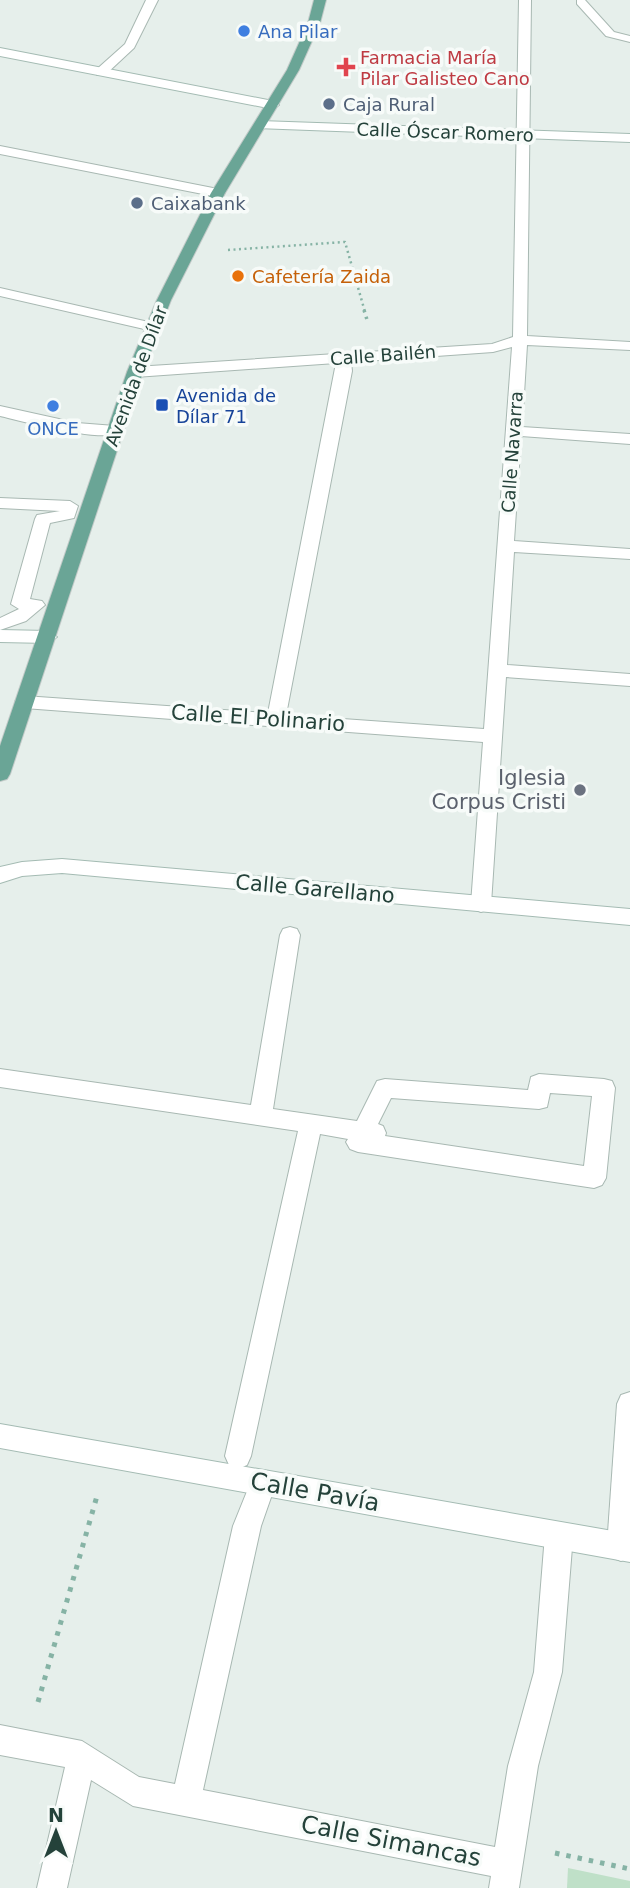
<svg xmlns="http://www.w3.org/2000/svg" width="630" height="1888" viewBox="0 0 630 1888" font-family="'DejaVu Sans',sans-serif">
<rect width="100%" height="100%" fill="#e6efeb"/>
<path fill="#bfe0c8" d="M568 1868 630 1881V1888H567Z"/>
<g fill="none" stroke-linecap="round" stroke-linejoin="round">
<defs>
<g id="street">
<path d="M146 0H158L134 48 105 75H97V69L125 44Z"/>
<path d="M519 0H531L527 336 630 342V350L527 345 522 427 630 434V444L521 436 514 541 630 549V559L514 552 507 665 630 674V686L506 677 491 904 488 909 481 912 474 909 471 904 483 742 24 708 17 706 15 702 17 698 24 696 268 713 336 363 135 377 127 372 135 367 492 344 513 337ZM512 347 484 729 286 715 352 371 351 362 493 352Z"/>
<path d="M577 0H585L614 32 630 36V42L606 36 577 4Z"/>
<path d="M0 146 218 189 225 193 218 197 0 154Z"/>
<path d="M0 288 153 323 160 327 153 331 0 296Z"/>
<path d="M0 406 77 423 115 426 123 431C108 445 22 421 0 416Z"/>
<path d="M0 498 70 501 78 506 74 518 50 523 30 599 42 601 45 605 26 621 0 630V618L19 609 11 604 35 519 37 515 60 511 0 508Z"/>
<path d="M290 927 297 929 300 935 273 1109 357 1121 377 1081 385 1079 528 1090 531 1077 539 1074 604 1079 612 1081 615 1088 606 1178 602 1185 594 1188 358 1152 350 1149 346 1142 348 1139 320 1134 251 1456 247 1465 238 1469 229 1465 225 1456 298 1131 0 1087V1069L251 1105 280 935 283 929ZM550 1093 592 1096 584 1166 385 1136 386 1133 383 1126 378 1124 391 1098 539 1109 547 1107Z"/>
<path d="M630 1392V1557L621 1561 611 1557 607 1547 617 1404 621 1395Z"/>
<path d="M263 1470 272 1474 276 1483 261 1526 203 1790 495 1847 508 1766 534 1672 545 1535 549 1526 559 1522 569 1526 573 1535 562 1672 538 1766 519 1888H489L491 1876 133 1806 91 1780 67 1888H37L65 1767 0 1755V1725L82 1741 139 1777 175 1784 233 1526 254 1474Z"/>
</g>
<g id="secondary">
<path d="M0 48 273 101 279 105 273 109 0 56Z"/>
<path d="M260 121 630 134V142L256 128 254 125Z"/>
<path d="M0 630 48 631 57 637 48 643 0 642Z"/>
<path d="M62 859 630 909V925L62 873 22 876 0 883V867L22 862Z"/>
<path d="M0 1424 630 1534V1562L0 1448Z"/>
</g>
<path id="primary" d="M314 0H326L320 23 299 70 225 193 171 300 143 372 10 774 7 779 0 781V746L127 372 157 300 211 193 287 70 308 23Z"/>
</defs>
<use href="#street" stroke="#a8b8b2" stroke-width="2"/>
<use href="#secondary" stroke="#a4bbb3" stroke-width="2"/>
<use href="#primary" stroke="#c2cac8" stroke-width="2"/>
<path stroke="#86b3a5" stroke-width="2.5" stroke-dasharray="2 3.5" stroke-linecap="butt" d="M228 250 345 242 365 312"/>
<path stroke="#86b3a5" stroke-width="3.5" stroke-dasharray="2.5 4.5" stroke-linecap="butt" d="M364 310 368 323"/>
<g stroke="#86b3a5" stroke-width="5" stroke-dasharray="4.5 7" stroke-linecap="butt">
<path d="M38 1702 97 1496"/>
<path d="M555 1853 630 1869"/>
</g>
<use href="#street" fill="#fff" fill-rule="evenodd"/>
<use href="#secondary" fill="#fff" fill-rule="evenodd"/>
<use href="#primary" fill="#6aa596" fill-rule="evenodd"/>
</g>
<g fill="#3f7fe0" stroke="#f7fbf9" stroke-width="2.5">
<circle cx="244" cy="31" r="7"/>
<circle cx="53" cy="406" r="7"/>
</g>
<path fill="#e0444e" stroke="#f7fbf9" stroke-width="2.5" d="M342.5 56.5h7v7h7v7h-7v7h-7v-7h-7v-7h7z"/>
<g fill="#5c6f8a" stroke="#f7fbf9" stroke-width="2.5">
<circle cx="329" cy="104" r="7"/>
<circle cx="137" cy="203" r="7"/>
</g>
<circle fill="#e8710a" stroke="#f7fbf9" stroke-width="2.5" cx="238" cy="276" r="7"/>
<rect fill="#1a4fb4" stroke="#f7fbf9" stroke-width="2.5" x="155" y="398" width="14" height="14" rx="3.5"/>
<circle fill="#6b7280" stroke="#f7fbf9" stroke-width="2.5" cx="580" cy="790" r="7"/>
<g text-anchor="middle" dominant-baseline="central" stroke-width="7" stroke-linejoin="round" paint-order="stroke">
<g font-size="18" fill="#366cbe" stroke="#f7fbf9" text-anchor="start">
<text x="258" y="31">Ana Pilar</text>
<text x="53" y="428" text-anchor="middle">ONCE</text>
</g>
<g font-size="18" fill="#be3a42" stroke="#f7fbf9" text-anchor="start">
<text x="360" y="57">Farmacia María<tspan x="360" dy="21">Pilar Galisteo Cano</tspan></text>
</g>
<g font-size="18" fill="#4e5e75" stroke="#f7fbf9" text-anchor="start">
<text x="343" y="104">Caja Rural</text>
<text x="151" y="203">Caixabank</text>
</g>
<g font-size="18" fill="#24423a" stroke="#f7fbf9">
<text transform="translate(445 132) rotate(2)">Calle Óscar Romero</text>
<text transform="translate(383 355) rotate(-4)">Calle Bailén</text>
<text transform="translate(136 376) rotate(-70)">Avenida de Dílar</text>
<text transform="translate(512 452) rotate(-86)">Calle Navarra</text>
</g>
<g font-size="18" fill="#c56008" stroke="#f7fbf9" text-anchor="start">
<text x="252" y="276">Cafetería Zaida</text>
</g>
<g font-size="18" fill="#164399" stroke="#f7fbf9" text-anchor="start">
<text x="176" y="395">Avenida de<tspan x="176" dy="21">Dílar 71</tspan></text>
</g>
<g font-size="21" fill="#24423a" stroke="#f7fbf9">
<text transform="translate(258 718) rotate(4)">Calle El Polinario</text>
<text transform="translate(315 889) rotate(5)">Calle Garellano</text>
</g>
<g font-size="21" fill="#5b616d" stroke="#f7fbf9" text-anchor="end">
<text x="566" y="778">Iglesia<tspan x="566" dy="24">Corpus Cristi</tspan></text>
</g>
<g font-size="24" fill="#24423a" stroke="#f7fbf9">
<text transform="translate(315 1492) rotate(10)">Calle Pavía</text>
<text transform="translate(391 1841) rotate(11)">Calle Simancas</text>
</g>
</g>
<g transform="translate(56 1832)" stroke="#f7fbf9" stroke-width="5" paint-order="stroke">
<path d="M0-5L12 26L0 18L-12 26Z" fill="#24423a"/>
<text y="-10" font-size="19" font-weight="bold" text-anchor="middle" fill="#24423a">N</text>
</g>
</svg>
